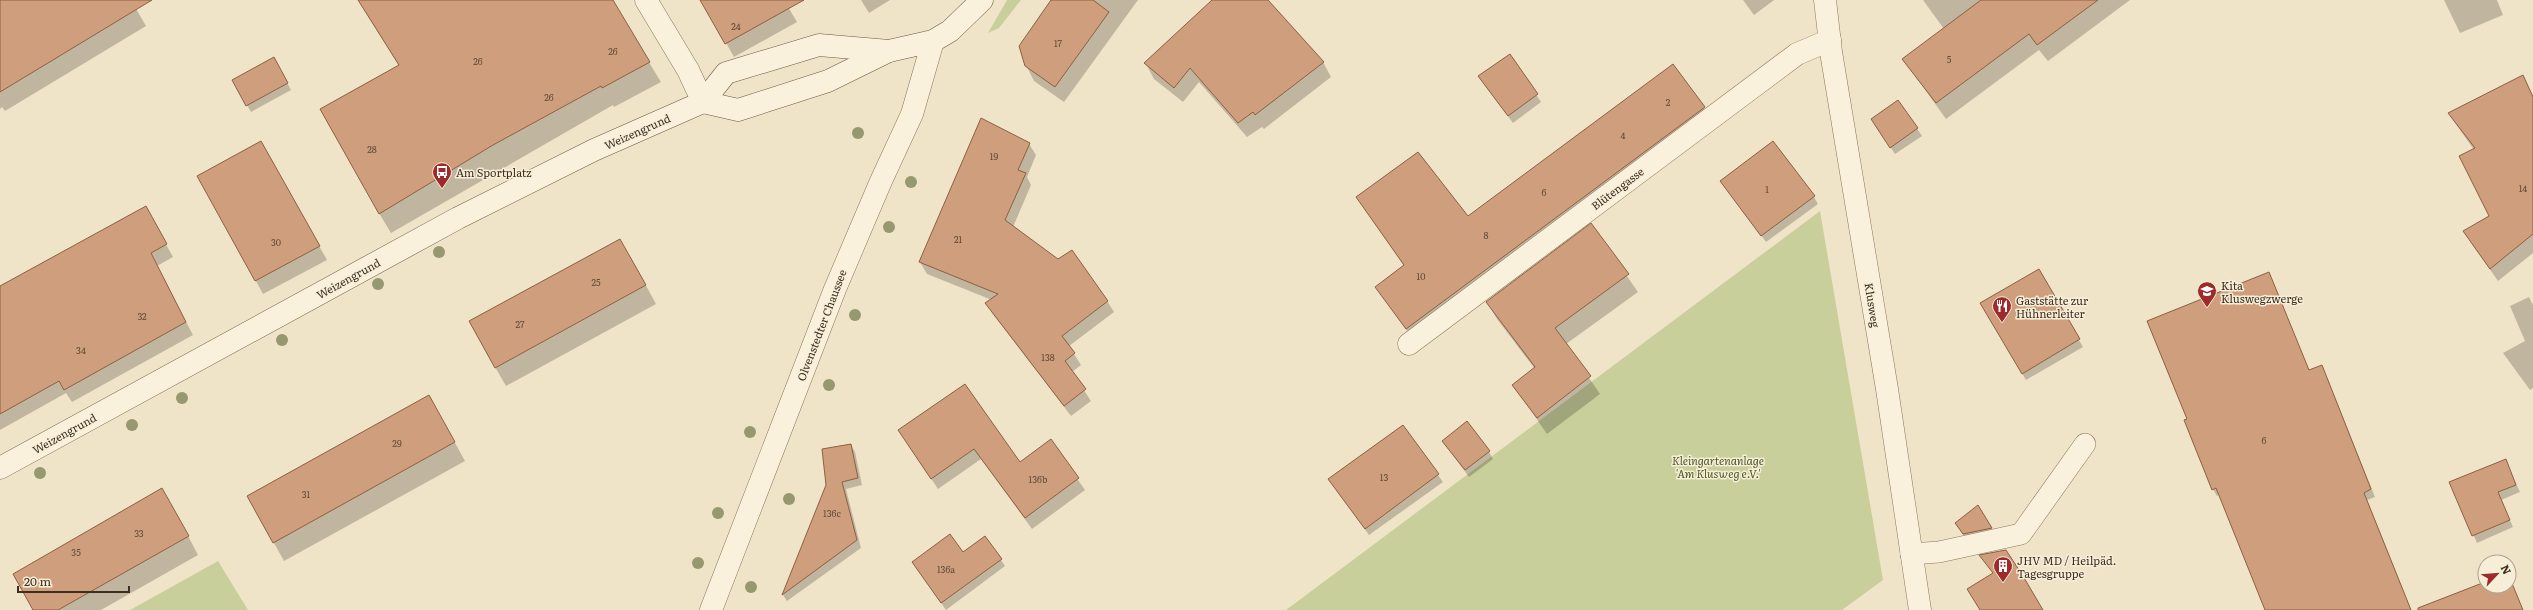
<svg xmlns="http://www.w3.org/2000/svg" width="2533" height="610" viewBox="0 0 2533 610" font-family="Literata,serif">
<rect width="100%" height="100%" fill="#f0e4c8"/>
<g fill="#c9cf9b">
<path d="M1007 0H1021L999 28 988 33Z"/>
<path d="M1820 211 1883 580 1842 610H1286Z"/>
<path d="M218 561 248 610H130Z"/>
</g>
<g fill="#0003">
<path d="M0 0H131L146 26 5 111 2 107 0 109Z"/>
<path d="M358 0H611L661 82 614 107 613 105 391 233 379 213 399 66Z"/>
<path d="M702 0H784L797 22 734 57Z"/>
<path d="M861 0H890L869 13Z"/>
<path d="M1052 0H1138L1064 102 1034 81 1026 65Z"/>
<path d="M1213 0H1267L1323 62 1331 77 1264 129 1262 127 1247 137 1199 82 1183 102 1154 79 1146 64Z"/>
<path d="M1743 0H1774L1754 15Z"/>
<path d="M1923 0H2130L2048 61 2039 50 1946 119 1903 59 1944 29Z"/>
<path d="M2444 0H2497L2503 15 2460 33Z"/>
<path d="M1510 55 1541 102 1513 123 1484 84Z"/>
<path d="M274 58 291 90 251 112 233 80Z"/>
<path d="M1673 65 1713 122 1415 342 1376 287 1404 266 1357 197 1468 218Z"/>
<path d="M2523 76 2533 96V253L2498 281 2464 232 2490 217 2474 150 2449 114Z"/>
<path d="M1898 101 1922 136 1895 154 1876 126Z"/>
<path d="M261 142 327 260 263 294 199 176Z"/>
<path d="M1029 144 1036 155 1027 177 1031 185 1013 227 1107 301 1114 312 1069 346 1081 365 1072 372 1091 401 1071 416 993 314 987 303 992 300 927 274 920 262Z"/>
<path d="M1721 181 1814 197 1818 204 1766 242Z"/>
<path d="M145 207 173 257 157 266 193 335 72 402 66 393 0 430V288Z"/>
<path d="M1591 225 1638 292 1566 344 1600 394 1547 434 1513 385 1535 369 1497 319 1487 302Z"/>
<path d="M631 258 656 304 506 386 495 367Z"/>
<path d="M2038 270 2083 347 2026 380 1982 304Z"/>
<path d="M2269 273 2309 371 2321 366 2325 373 2375 497 2367 500 2411 610H2266L2219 495 2217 496 2213 489 2188 419Z"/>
<path d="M2529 297 2533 305V388L2530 390 2503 353 2525 341 2510 306Z"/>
<path d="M965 385 1020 464 1051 441 1085 490 1032 529 981 459 938 489 899 430Z"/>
<path d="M439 414 465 461 284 561 248 496Z"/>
<path d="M1402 426 1443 482 1369 535 1329 479Z"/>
<path d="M1443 442 1489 452 1493 459 1469 477Z"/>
<path d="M851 445 855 452 862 485 846 489 861 548 787 601 783 595 827 485Z"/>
<path d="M2505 460 2520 492 2501 500 2513 527 2477 543 2451 483Z"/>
<path d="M173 507 198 555 101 610H34Z"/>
<path d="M1978 507 1992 528 1999 542 1964 536 1956 523Z"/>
<path d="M985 537 1005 566 946 610 913 563 962 553Z"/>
</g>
<g fill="#cf9f7d" stroke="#8d5f41">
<path d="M0 0H152L0 92Z"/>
<path d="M358 0H613L650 62 602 88 601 86 493 145 379 214 320 109 399 65Z"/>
<path d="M700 0H804L725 44Z"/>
<path d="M1051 0H1093L1109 12 1055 87 1025 66 1019 46Z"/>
<path d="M1212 0H1268L1324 62 1255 115 1253 112 1238 123 1190 68 1174 88 1144 63Z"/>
<path d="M1981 0H2098L2037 45 2029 34 1936 103 1902 59Z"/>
<path d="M1510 54 1538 94 1508 116 1478 76Z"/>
<path d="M274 57 288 83 246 106 232 80Z"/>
<path d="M1673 64 1705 107 1406 329 1375 287 1404 265 1356 197 1418 152 1468 216Z"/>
<path d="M2523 75 2533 97V234L2490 269 2463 231 2489 216 2459 156 2475 148 2448 113Z"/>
<path d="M1898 100 1918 128 1890 148 1871 119Z"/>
<path d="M981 118 1030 143 1018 170 1026 173 1005 220 1058 259 1072 250 1108 301 1062 336 1075 353 1065 361 1086 389 1064 406 985 303 998 294 919 262Z"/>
<path d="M261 141 320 246 255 281 197 176Z"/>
<path d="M1773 141 1815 196 1761 236 1720 181Z"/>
<path d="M146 206 167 244 151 253 186 322 64 390 59 381 0 414V286Z"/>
<path d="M1591 223 1629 274 1555 328 1591 376 1537 418 1512 385 1535 367 1486 302Z"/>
<path d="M620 239 646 285 495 368 469 321Z"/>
<path d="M2039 269 2080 339 2022 374 1980 303Z"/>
<path d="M2269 272 2309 370 2322 365 2371 489 2364 493 2411 610H2265L2216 488 2212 490 2184 420 2187 419 2147 321Z"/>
<path d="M965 384 1020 462 1051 439 1079 478 1025 518 974 449 931 479 898 430Z"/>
<path d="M429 395 455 442 273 543 247 496Z"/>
<path d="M1467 421 1490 451 1465 470 1442 441Z"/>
<path d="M1403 425 1439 474 1365 529 1328 479Z"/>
<path d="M851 444 858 478 842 482 857 540 782 595 826 485 822 449Z"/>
<path d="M2506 459 2516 485 2498 492 2510 520 2472 536 2449 482Z"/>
<path d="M162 488 189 536 58 610H33L13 574Z"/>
<path d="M1978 505 1992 528 1963 534 1955 523Z"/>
<path d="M950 534 963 552 985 536 1002 559 941 603 912 562Z"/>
<path d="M2006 550 2023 576 2043 610H1980L1967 589 1993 573 1979 555Z"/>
<path d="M2509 576 2523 610H2418V608L2485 582V586H2509Z"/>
</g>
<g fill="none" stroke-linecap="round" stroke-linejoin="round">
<defs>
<path id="service" d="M1911 554 1939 552 2021 534 2085 444"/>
<g id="minor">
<path d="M646 0 688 70 703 102"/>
<path d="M1825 0 1831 52 1887 389 1920 610"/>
<path d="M1409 344 1797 54 1830 40"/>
<path d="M711 610 835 289 881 181 912 114 933 41"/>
</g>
<g id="secondary">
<path d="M703 102 738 110 828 81 889 51"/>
<path d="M0 468 458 218 594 150 703 102 726 73 819 45 889 51 933 41 950 31 982 0"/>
</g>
</defs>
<use href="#service" stroke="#8d765c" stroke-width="22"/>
<use href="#minor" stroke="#8d765c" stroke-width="23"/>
<use href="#secondary" stroke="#6f573f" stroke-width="23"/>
<use href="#service" stroke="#faf1dc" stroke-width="21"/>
<use href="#minor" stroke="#faf1dc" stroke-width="22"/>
<use href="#secondary" stroke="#faf1dc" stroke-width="22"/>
</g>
<g fill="#96986f">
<circle cx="858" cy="133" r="6"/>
<circle cx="911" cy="182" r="6"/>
<circle cx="889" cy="227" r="6"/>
<circle cx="439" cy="252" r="6"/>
<circle cx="378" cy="284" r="6"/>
<circle cx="855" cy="315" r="6"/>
<circle cx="282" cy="340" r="6"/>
<circle cx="829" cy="385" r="6"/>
<circle cx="182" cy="398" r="6"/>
<circle cx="132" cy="425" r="6"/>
<circle cx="750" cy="432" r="6"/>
<circle cx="40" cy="473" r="6"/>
<circle cx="789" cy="499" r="6"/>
<circle cx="718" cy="513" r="6"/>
<circle cx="698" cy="563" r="6"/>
<circle cx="751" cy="587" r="6"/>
</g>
<defs>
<symbol id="bus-pin" viewBox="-11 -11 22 30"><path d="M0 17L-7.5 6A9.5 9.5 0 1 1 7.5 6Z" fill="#9e2a2b" stroke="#f7eed8"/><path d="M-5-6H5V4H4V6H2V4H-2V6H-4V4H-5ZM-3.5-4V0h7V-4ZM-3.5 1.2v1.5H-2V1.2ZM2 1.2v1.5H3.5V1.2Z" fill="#fff"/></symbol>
<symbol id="school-pin" viewBox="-11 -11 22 30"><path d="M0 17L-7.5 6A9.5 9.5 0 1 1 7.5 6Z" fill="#9e2a2b" stroke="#f7eed8"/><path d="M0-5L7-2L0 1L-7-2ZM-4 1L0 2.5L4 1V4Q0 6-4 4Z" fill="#fff"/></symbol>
<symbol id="restaurant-pin" viewBox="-11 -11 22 30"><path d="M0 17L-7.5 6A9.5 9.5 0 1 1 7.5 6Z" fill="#9e2a2b" stroke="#f7eed8"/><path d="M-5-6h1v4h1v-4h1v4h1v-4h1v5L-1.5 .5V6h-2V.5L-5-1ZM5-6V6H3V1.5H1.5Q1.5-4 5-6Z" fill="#fff"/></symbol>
<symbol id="building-pin" viewBox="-11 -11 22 30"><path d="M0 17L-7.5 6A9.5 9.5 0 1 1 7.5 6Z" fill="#9e2a2b" stroke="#f7eed8"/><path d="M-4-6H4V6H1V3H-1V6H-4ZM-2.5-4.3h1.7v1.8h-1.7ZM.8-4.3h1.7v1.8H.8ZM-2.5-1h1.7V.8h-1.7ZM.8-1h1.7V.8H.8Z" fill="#fff"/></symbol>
</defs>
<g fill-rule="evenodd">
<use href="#bus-pin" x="431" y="161" width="22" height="30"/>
<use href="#school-pin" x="2196" y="280" width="22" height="30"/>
<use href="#restaurant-pin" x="1991" y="295" width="22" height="30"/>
<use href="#building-pin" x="1992" y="555" width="22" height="30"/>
</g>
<g text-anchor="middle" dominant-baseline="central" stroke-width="3" stroke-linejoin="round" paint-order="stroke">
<g font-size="9" fill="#624a37">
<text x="736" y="26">24</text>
<text x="1058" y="43">17</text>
<text x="613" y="51">26</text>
<text x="1949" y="59">5</text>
<text x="478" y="61">26</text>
<text x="549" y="97">26</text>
<text x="1668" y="102">2</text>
<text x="1623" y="135">4</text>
<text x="372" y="149">28</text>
<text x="994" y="156">19</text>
<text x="2523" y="188">14</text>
<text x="1767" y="189">1</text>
<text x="1544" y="192">6</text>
<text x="1486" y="235">8</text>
<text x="958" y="239">21</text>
<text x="276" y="242">30</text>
<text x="1421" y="276">10</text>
<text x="596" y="282">25</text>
<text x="142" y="316">32</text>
<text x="520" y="324">27</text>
<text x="81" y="350">34</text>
<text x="1048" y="357">138</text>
<text x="2264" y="440">6</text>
<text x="397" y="443">29</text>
<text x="1384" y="477">13</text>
<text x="1038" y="479">136b</text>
<text x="306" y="494">31</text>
<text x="832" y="513">136c</text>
<text x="139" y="533">33</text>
<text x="76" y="552">35</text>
<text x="946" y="569">136a</text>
</g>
<g font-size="11" fill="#3d2e20" stroke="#f7eed8">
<text transform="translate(637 131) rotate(-24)">Weizengrund</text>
<text transform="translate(1617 188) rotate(-37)">Blütengasse</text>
<text transform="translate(348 278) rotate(-29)">Weizengrund</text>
<text transform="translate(1873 305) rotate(81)">Klusweg</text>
<text transform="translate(821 325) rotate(-69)">Olvenstedter Chaussee</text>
<text transform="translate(64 433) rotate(-29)">Weizengrund</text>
</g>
<g font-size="11" fill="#3d2e20" stroke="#f7eed8" text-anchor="start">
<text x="456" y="172">Am Sportplatz</text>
<text x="2221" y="285">Kita<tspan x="2221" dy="13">Kluswegzwerge</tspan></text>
<text x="2016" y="300">Gaststätte zur<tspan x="2016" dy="13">Hühnerleiter</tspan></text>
<text x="2017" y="560">JHV MD / Heilpäd.<tspan x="2017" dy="13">Tagesgruppe</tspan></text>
</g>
<g font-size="11" font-style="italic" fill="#4d5a26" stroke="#f7eed8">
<text x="1718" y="460">Kleingartenanlage<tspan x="1718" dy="13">'Am Klusweg e.V.'</tspan></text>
</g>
</g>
<g transform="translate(2497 574) rotate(64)"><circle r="19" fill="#f7eed8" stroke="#ada18e"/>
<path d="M0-3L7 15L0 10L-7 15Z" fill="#9e2a2b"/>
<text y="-6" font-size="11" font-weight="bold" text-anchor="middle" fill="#3d2e20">N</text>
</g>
<path d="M18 586v6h111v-6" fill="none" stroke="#3d2e20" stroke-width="2"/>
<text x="24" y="586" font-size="12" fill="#3d2e20" stroke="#f7eed8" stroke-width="3" paint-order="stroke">20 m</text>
</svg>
